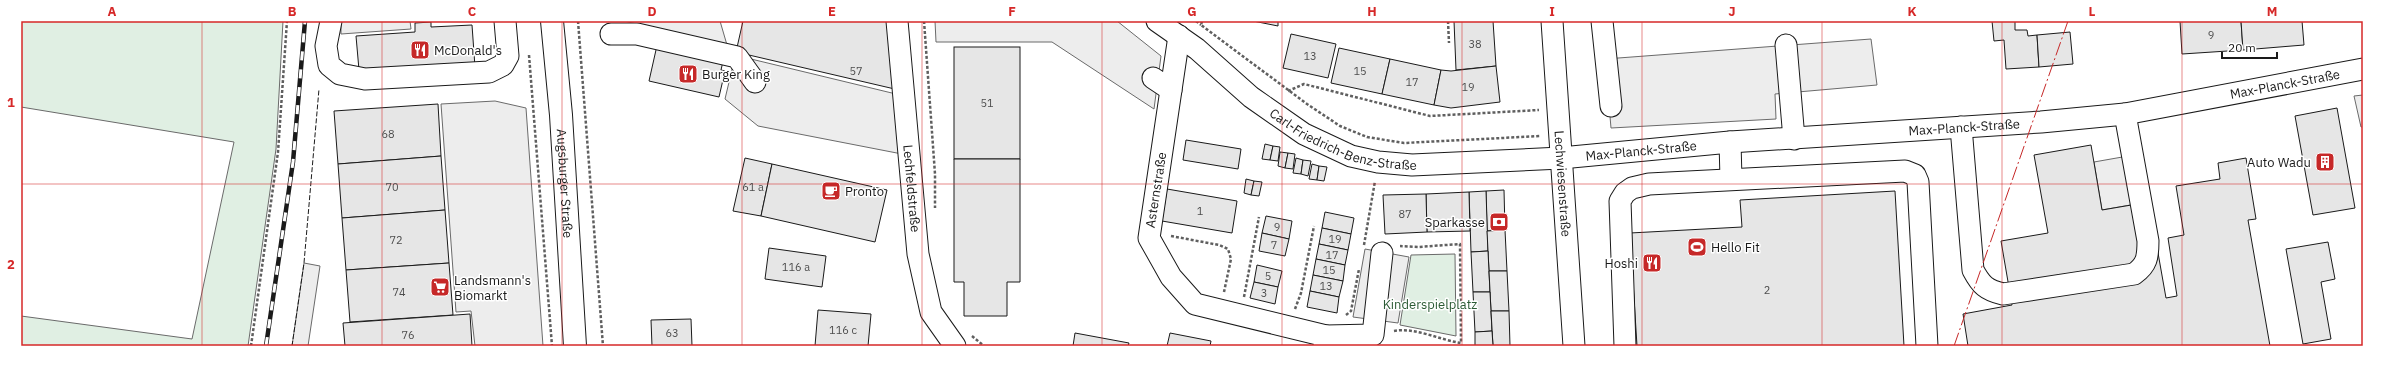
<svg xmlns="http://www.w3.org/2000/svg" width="2384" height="367" viewBox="0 0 2384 367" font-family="'IBM Plex Sans',sans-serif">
<rect width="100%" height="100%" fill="#fff"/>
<g fill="#e0efe3" stroke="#6a6a6a">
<path d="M21 21H283L276 149 248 346H21V316L192 339 234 142 21 107Z"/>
<path d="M1455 254 1456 336 1400 325 1411 255Z"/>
</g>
<g fill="#ededed" stroke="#6a6a6a">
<path d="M341 21H410L411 29 341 34Z"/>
<path d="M624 21H720L727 45Z"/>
<path d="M935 21H1117L1161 56 1154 109 1052 42H936Z"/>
<path d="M1871 39 1877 85 1775 94 1776 119 1611 128 1605 59Z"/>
<path d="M751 59 896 94 902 154 758 126 725 99 734 61Z"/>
<path d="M2363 95V127H2361L2354 96Z"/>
<path d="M495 101 526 108 543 346H475L471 311 456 312 441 104Z"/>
<path d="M2128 156 2136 204 2102 210 2094 162Z"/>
<path d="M1365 249 1409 257 1398 323 1353 317Z"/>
<path d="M304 263 320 266 308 346H292Z"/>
</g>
<g fill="#e6e6e6" stroke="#1a1a1a">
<path d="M743 21H888L899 90 736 52Z"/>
<path d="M1253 21H1278V26Z"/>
<path d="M1454 21H1493L1496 66 1456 70Z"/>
<path d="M1992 21H2015V30H2027L2028 36 2037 35 2039 67 2006 69 2004 40 1994 41Z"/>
<path d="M2180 21H2241L2243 50 2182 54Z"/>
<path d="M2241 21H2302L2304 45 2243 50Z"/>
<path d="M431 22V27L472 25 475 67 359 70 356 36 415 32V23Z"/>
<path d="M2070 32 2073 64 2039 67 2037 35Z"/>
<path d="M1291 34 1336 44 1328 78 1283 68Z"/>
<path d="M658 41 724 57 721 70 725 71 719 97 649 81Z"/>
<rect x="954" y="47" width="66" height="112"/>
<path d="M1339 48 1390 59 1382 94 1331 83Z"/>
<path d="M1390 59 1441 70 1434 105 1382 94Z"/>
<path d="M1496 66 1500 102 1451 108 1434 105 1441 70 1451 71Z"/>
<path d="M438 104 441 156 338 164 334 111Z"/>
<path d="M2337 108 2355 208 2313 215 2295 116Z"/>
<path d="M1186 140 1241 149 1238 169 1183 160Z"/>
<path d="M1265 144 1273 146 1270 160 1262 159Z"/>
<path d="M2091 145 2102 210 2149 202 2166 298 2177 296 2168 238 2184 235 2176 186 2220 179 2218 163 2246 158 2256 219 2248 220 2270 346H1968L1963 314 2012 305 2001 241 2048 233 2034 155Z"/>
<path d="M1273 146 1280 147 1278 161 1270 160Z"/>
<path d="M1280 152 1288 153 1285 168 1278 166Z"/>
<path d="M1288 153 1295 154 1293 169 1285 168Z"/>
<path d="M441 156 445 210 342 218 338 164Z"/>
<path d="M745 158 772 164 761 216 733 211Z"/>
<path d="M1296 158 1303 160 1301 174 1293 173Z"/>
<path d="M954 159H1020V282H1007V316H964V282H954Z"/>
<path d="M1303 160 1311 161 1308 176 1301 174Z"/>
<path d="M772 164 887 190 875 242 761 216Z"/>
<path d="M1312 164 1319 166 1317 180 1309 179Z"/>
<path d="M1319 166 1327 167 1324 181 1317 180Z"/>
<path d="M1246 179 1254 181 1251 195 1244 193Z"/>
<path d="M1254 181 1262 182 1259 196 1251 195Z"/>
<path d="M1167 189 1237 201 1232 233 1162 221Z"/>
<path d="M1504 190 1505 230 1487 231 1486 191Z"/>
<path d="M1486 191 1488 251 1471 252 1469 192Z"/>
<path d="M1895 191 1904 346H1637L1630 233 1742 227 1740 200Z"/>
<path d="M1469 192 1470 231 1427 232 1426 194Z"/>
<path d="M1426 194 1427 232 1385 234 1383 195Z"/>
<path d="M445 210 449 263 346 270 342 218Z"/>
<path d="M1325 212 1354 218 1351 234 1322 228Z"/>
<path d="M1266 216 1292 221 1289 239 1262 233Z"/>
<path d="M1322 228 1351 234 1348 250 1319 244Z"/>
<path d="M1505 230 1507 271H1489L1487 231Z"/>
<path d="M1262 233 1289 239 1285 256 1259 251Z"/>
<path d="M2328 242 2335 279 2321 282 2331 339 2303 344 2286 249Z"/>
<path d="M1319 244 1348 250 1345 265 1316 259Z"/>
<path d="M769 248 826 256 822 287 765 279Z"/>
<path d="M1488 251 1490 292H1473L1471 252Z"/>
<path d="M1316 259 1345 265 1343 281 1313 275Z"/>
<path d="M449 263 453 315 350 322 346 270Z"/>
<path d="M1257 265 1282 271 1278 287 1254 282Z"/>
<path d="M1489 271H1507L1509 311H1491Z"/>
<path d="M1313 275 1343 281 1339 297 1310 291Z"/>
<path d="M1254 282 1278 287 1275 304 1250 298Z"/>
<path d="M1310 291 1339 297 1337 313 1307 307Z"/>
<path d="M1473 292H1490L1492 331 1475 332Z"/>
<path d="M818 310 871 314 868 346H815Z"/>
<path d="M1491 311H1509L1510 346H1493Z"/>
<path d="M470 314 472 346H345L343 323Z"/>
<path d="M691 319 692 346H652L651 320Z"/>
<path d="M1492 331 1493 346H1475V332Z"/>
<path d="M1075 333 1129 343 1128 346H1073Z"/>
<path d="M1170 333 1211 341 1210 346H1167Z"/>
</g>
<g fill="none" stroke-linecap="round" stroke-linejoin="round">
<defs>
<g id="minor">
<path d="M331 21 326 46 329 65 340 74 365 79 489 72 503 65 508 56 505 21"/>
<path id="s1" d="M897 21 918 254 931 312 955 346"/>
<path id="s2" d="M1157 21 1197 49 1251 97 1304 134 1351 156 1378 162 1412 165 1561 158 1730 142 2041 122 2125 114 2363 69"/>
<path id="s3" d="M1552 21 1574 346"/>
<path d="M1602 21 1611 106"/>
<path d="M611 34H637L737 57 755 82"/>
<path d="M1179 36 1149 238 1171 277 1195 304 1326 336 1324 346"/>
<path d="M1786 45 1794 139"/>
<path d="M1153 78 1171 90"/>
<path d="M1961 127 1973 270C1981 285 1986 290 2003 294L2134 274C2147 265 2148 257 2148 241L2125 114"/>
<path d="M1730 142 1731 179"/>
<path d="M1326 336 1373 335 1382 253"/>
<path d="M1625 346 1620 201 1625 193 1632 188 1649 184 1905 171 1915 175 1918 182 1927 346"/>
</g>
<g id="major">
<path id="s4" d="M552 21 561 115 575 346"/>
</g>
</defs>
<use href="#minor" stroke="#1a1a1a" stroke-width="23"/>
<use href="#major" stroke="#1a1a1a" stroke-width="24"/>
<g stroke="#5f5f5f" stroke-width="2.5" stroke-dasharray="3 2" stroke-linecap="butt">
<path d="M578 21 603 346"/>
<path d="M924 21 935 174V208"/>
<path d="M1196 21 1201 25"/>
<path d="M1202 21 1201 25 1307 104 1340 126 1367 137 1404 143 1541 136"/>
<path d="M1448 21 1449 43"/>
<path d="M529 55 552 346"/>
<path d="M1288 91 1304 84 1430 116 1539 110"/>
<path d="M1171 236 1219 245 1228 249 1231 259 1224 292"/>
<path d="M1364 245 1375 181"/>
<path d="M1244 297 1259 217"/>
<path d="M1295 309 1301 293 1314 226"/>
<path d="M1346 315 1351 311 1359 269"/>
<path d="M1394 331C1415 327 1440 340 1461 343L1460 244 1418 247 1400 246"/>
<path d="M972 336 984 346"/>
<path d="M251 346 278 152 287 21"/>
</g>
<use href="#minor" stroke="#fff" stroke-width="21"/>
<use href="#major" stroke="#fff" stroke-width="22"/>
<defs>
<path id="rail" d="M266 346 293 162 305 21"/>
</defs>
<use href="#rail" stroke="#1a1a1a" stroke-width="4.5"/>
<use href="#rail" stroke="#fff" stroke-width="3" stroke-dasharray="9" stroke-linecap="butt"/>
<path stroke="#1a1a1a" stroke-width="1" stroke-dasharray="5 2" stroke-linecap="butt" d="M292 346 304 263 319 89"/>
<path stroke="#c62828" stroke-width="1" stroke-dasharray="14 3 2 3" stroke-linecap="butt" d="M1954 346 2068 21"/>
</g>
<path fill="none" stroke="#d62828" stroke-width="1" stroke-opacity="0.55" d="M202 21V346M382 21V346M562 21V346M742 21V346M922 21V346M1102 21V346M1282 21V346M1462 21V346M1642 21V346M1822 21V346M2002 21V346M2182 21V346M21 184H2363"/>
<defs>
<symbol id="restaurant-square" viewBox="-11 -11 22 22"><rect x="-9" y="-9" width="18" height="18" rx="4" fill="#c62828" stroke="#fff"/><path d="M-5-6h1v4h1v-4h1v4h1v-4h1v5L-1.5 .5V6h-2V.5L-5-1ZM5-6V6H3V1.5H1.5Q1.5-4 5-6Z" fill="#fff"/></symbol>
<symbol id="building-square" viewBox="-11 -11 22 22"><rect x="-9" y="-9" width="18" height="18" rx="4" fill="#c62828" stroke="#fff"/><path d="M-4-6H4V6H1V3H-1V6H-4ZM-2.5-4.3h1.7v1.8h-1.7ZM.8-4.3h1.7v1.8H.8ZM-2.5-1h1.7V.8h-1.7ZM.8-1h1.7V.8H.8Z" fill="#fff"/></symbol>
<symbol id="cafe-square" viewBox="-11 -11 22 22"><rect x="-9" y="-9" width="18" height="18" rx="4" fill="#c62828" stroke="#fff"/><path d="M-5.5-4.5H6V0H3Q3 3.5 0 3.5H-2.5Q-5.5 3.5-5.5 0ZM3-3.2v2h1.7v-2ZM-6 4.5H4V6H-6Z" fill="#fff"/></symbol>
<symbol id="bank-square" viewBox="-11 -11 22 22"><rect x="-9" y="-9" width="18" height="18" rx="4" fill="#c62828" stroke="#fff"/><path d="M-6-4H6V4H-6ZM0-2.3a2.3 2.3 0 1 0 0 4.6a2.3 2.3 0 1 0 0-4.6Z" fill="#fff"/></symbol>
<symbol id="stadium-square" viewBox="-11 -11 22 22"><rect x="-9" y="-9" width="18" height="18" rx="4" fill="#c62828" stroke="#fff"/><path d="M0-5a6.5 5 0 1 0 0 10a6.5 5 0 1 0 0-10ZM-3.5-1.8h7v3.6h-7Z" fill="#fff"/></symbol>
<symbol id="supermarket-square" viewBox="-11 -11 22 22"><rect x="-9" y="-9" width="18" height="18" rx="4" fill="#c62828" stroke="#fff"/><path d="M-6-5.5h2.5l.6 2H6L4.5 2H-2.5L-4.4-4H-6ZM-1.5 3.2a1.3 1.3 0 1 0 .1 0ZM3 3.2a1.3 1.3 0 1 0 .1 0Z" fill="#fff"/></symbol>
</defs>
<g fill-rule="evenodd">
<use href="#restaurant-square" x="409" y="39" width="22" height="22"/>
<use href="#restaurant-square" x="677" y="63" width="22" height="22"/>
<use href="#building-square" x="2314" y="151" width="22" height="22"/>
<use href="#cafe-square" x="820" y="180" width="22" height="22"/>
<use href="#bank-square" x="1488" y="211" width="22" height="22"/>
<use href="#stadium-square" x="1686" y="236" width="22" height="22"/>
<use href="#restaurant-square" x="1641" y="252" width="22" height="22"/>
<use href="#supermarket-square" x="429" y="276" width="22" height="22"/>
</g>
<g text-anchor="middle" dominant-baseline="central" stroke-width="3" stroke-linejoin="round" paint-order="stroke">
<g font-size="11" fill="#4d4d4d">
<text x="2211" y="35">9</text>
<text x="1475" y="44">38</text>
<text x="1310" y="56">13</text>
<text x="856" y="71">57</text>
<text x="1360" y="71">15</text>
<text x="1412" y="82">17</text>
<text x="1468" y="87">19</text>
<text x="987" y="103">51</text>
<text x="388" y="134">68</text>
<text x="392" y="187">70</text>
<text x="753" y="187">61 a</text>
<text x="1200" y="211">1</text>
<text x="1405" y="214">87</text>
<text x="1277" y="227">9</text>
<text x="1335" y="239">19</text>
<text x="396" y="240">72</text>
<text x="1274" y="245">7</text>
<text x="1332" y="255">17</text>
<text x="796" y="267">116 a</text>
<text x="1329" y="270">15</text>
<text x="1268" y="276">5</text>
<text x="1326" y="286">13</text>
<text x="1767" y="290">2</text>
<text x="399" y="292">74</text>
<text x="1264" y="293">3</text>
<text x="843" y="330">116 c</text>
<text x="672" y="333">63</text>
<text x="408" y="335">76</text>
</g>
<g font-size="13" fill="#1a1a1a" stroke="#fff" text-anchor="start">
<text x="434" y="50">McDonald's</text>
<text x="702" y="74">Burger King</text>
<text x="2311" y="162" text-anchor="end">Auto Wadu</text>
<text x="845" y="191">Pronto</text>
<text x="1485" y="222" text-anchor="end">Sparkasse</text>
<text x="1711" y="247">Hello Fit</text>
<text x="1638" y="263" text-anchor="end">Hoshi</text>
<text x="454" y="280">Landsmann's<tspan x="454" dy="15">Biomarkt</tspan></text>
</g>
<g font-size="13" fill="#1a1a1a" stroke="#fff">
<text stroke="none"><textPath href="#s2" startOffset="1177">Max-Planck-Straße</textPath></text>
<text stroke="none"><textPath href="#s2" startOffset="853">Max-Planck-Straße</textPath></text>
<text stroke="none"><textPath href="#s2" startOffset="225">Carl-Friedrich-Benz-Straße</textPath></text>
<text stroke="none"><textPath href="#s2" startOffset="529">Max-Planck-Straße</textPath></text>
<text stroke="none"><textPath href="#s4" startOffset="163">Augsburger Straße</textPath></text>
<text stroke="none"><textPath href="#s3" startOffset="163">Lechwiesenstraße</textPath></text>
<text stroke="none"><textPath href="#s1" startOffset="168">Lechfeldstraße</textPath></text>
<text transform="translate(1156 190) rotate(-81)">Asternstraße</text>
</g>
<g font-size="13" fill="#2b5a34" stroke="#fff">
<text x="1430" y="304">Kinderspielplatz</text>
</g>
</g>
<rect width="2384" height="367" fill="none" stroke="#ffffff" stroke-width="44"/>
<path d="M2222 52v6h55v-6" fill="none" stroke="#1a1a1a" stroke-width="2"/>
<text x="2228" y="52" font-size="12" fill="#1a1a1a" stroke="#ffffff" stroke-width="3" paint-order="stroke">20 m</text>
<rect x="22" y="22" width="2340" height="323" fill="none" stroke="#d62828" stroke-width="1.5"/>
<g font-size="13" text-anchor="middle" font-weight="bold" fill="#d62828">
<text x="112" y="16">A</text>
<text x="292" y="16">B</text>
<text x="472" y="16">C</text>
<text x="652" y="16">D</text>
<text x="832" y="16">E</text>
<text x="1012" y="16">F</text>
<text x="1192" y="16">G</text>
<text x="1372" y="16">H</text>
<text x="1552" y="16">I</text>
<text x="1732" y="16">J</text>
<text x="1912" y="16">K</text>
<text x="2092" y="16">L</text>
<text x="2272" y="16">M</text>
<text x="11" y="107">1</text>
<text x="11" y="269">2</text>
</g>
</svg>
